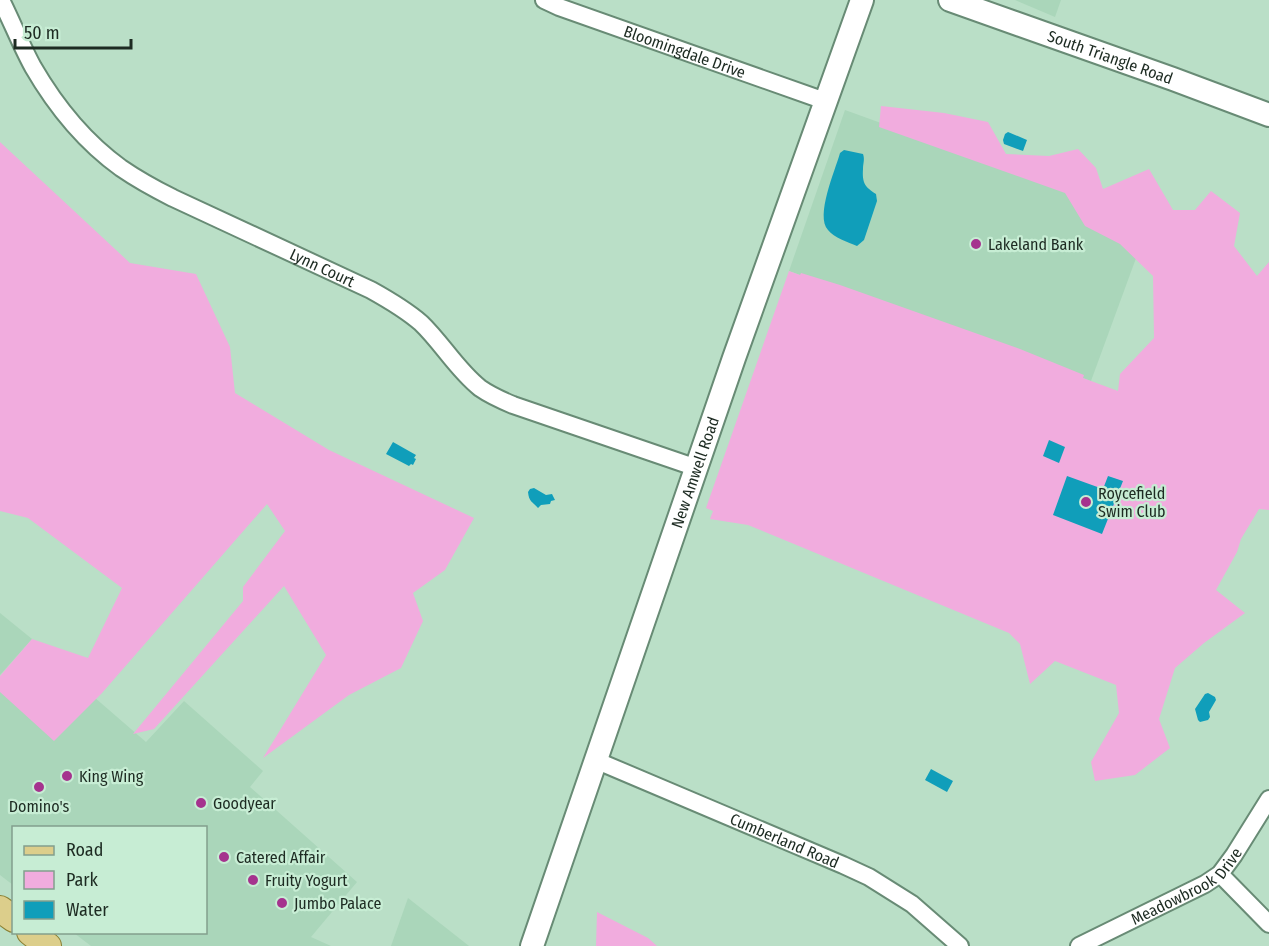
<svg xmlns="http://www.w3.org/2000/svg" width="1269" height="946" viewBox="0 0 1269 946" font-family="'Fira Sans Condensed',sans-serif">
<rect width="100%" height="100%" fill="#badfc7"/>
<g fill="#aad6ba">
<path d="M1015 0H1061L1055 17Z"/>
<path d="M845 110 1150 220 1091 381 789 271Z"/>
<path d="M0 613 32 639 0 675Z"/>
<path d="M0 687 94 697 146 742 184 701 263 771 250 787 357 882 311 937 331 946H91L74 933 206 932V828H14L13 885 0 875Z"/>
<path d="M408 898 469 946H391Z"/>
</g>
<g fill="#f1acde">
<path d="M881 106 944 113 988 122 1006 154 1049 156 1078 149 1096 168 1103 189 1149 169 1173 210H1195L1211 191 1240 213 1234 246 1257 276 1269 262V510L1259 509 1241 539 1237 552 1216 590 1245 613 1204 643 1175 668 1159 719 1170 748 1135 775 1095 781 1091 762 1119 713 1116 685 1055 661 1030 684 1020 644 1009 633 748 525 710 519 713 511 706 508 789 271 800 275 801 273 840 285 1020 349 1084 375 1083 378 1118 391 1120 374 1154 338 1153 276 1120 244 1085 226 1065 193 879 127Z"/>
<path d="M0 142 130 263 196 274 230 347 235 393 329 450 474 518 445 570 413 593 423 621 401 668 349 695 263 758 326 655 284 586 154 729 133 734 243 601V587L285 531 267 504 102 693 54 741 0 692V676L32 639 88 658 122 588 28 518 0 511Z"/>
<path d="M597 912 648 938 657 946H596Z"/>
</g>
<g fill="#109eba">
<path d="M1008 132 1027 140 1023 151 1004 144 1003 140 1005 134Z"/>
<path d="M844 150 863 154C865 160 863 163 863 169 862 183 865 187 876 194L877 201 864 240 857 246C848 242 834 238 828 230 815 216 835 171 840 153Z"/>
<path d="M1049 440 1065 447 1059 463 1043 456Z"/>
<path d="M393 442 416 455 414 458 416 459 413 465 411 464 409 466 386 454Z"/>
<path d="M1067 476 1103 489 1108 476 1123 481 1102 534 1053 515Z"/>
<path d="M534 488 546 495 552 494 555 500 551 501 550 504 541 505 538 508C532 501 529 502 528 492L530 489Z"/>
<path d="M1208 693 1215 697 1216 700 1209 712 1210 717 1208 720 1200 722 1198 720 1195 709 1205 694Z"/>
<path d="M931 769 953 781 947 792 925 780Z"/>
</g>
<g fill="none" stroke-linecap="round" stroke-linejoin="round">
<defs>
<g id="street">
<path id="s1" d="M1 0C12 22 21 45 33 67 55 105 85 142 121 168 137 179 155 189 173 198L371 290C389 300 406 310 421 323 442 343 457 370 480 388 490 395 501 400 513 405L697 468"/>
<path id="s2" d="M544 0 559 7 825 101"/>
<path id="s3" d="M595 760 843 865 869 877 912 904 960 946"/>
<path d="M1220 874 1269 924"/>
<path id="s4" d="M1079 946 1205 884 1220 874 1234 855 1269 799"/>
</g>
<g id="secondary">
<path id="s5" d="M950 0 1173 79 1269 115"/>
<path id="s6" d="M532 946 734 358 862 0"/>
</g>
<g id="primary">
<path d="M0 909 14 919"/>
<path d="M30 932 48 946"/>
</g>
</defs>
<use href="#street" stroke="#688b75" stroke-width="20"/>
<use href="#secondary" stroke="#688b75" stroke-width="26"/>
<use href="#primary" stroke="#8a8034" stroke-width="28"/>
<use href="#street" stroke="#fff" stroke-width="16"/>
<use href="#secondary" stroke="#fff" stroke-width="22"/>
<use href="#primary" stroke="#dcce8b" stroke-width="26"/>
</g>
<g fill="#a5338e" stroke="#c7edd4" stroke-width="2">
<circle cx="976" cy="244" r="6"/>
<circle cx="1086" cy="502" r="6"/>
<circle cx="67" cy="776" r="6"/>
<circle cx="39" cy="787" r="6"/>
<circle cx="201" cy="803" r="6"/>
<circle cx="224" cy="857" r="6"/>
<circle cx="253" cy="880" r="6"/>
<circle cx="282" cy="903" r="6"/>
</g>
<g text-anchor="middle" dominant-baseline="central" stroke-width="4.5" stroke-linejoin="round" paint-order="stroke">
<g font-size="16" fill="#1d2b22" stroke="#c7edd4">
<text stroke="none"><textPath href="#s2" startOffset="150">Bloomingdale Drive</textPath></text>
<text stroke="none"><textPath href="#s5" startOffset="170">South Triangle Road</textPath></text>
<text stroke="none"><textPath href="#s1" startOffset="434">Lynn Court</textPath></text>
<text stroke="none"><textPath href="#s6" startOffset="501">New Amwell Road</textPath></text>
<text stroke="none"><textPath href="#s3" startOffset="206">Cumberland Road</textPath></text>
<text stroke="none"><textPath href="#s4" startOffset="124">Meadowbrook Drive</textPath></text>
</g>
<g font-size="16" fill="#1d2b22" stroke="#c7edd4" text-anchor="start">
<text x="988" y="244">Lakeland Bank</text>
<text x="1098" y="493">Roycefield<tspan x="1098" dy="18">Swim Club</tspan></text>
<text x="79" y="776">King Wing</text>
<text x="213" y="803">Goodyear</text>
<text x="39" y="806" text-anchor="middle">Domino's</text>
<text x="236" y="857">Catered Affair</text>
<text x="265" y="880">Fruity Yogurt</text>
<text x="294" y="903">Jumbo Palace</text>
</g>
</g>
<rect x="12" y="826" width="195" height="108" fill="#c7edd4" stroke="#839f8d" stroke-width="1.5"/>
<rect x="24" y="846" width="30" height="9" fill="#dcce8b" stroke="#839f8d" stroke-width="1.5"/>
<text x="66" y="856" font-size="18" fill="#1d2b22">Road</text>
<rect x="24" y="871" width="30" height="18" fill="#f1acde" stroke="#839f8d" stroke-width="1.5"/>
<text x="66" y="886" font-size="18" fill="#1d2b22">Park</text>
<rect x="24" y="901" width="30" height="18" fill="#109eba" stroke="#839f8d" stroke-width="1.5"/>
<text x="66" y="916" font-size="18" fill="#1d2b22">Water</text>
<path d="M15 39v9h116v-9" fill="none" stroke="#1d2b22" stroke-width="3"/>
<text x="24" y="39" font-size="18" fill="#1d2b22" stroke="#c7edd4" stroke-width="4.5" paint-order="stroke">50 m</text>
</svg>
